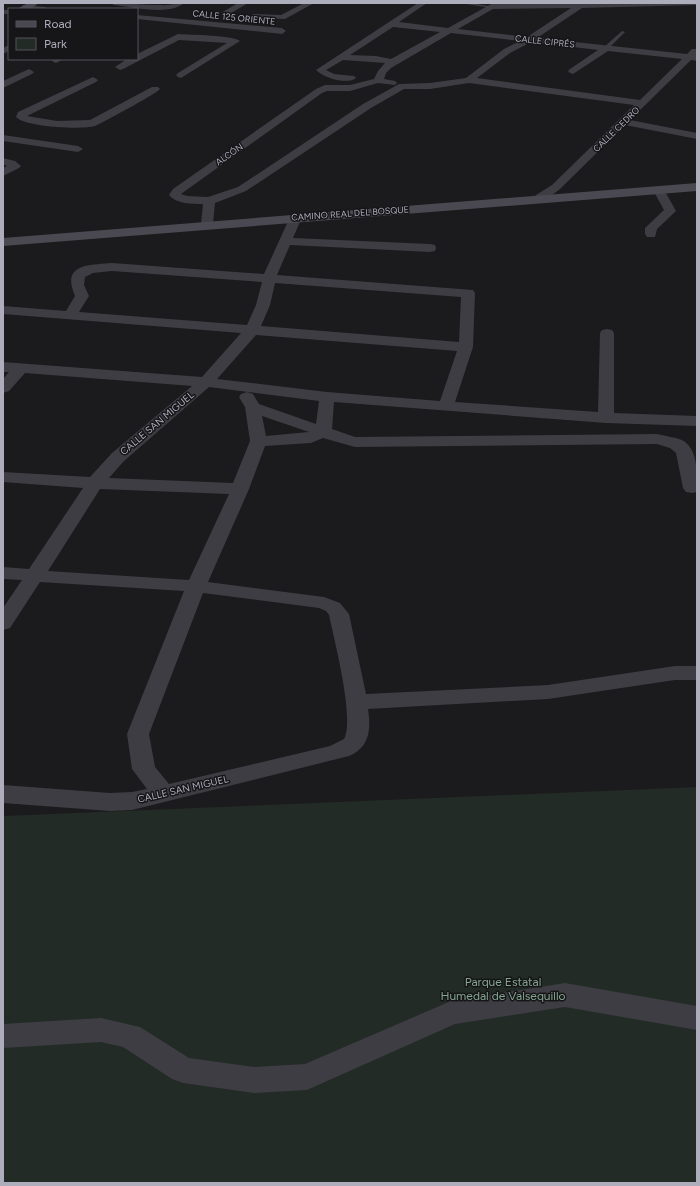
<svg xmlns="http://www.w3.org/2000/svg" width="700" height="1186" viewBox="0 0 700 1186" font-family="Figtree,sans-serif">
<rect width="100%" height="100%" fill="#1b1a1c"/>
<path fill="#222b25" d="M697 787V1183H3V816Z"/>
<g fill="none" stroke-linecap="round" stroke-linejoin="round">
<g fill="#3e3d43" fill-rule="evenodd">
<path d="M460 3H471L494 7 492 8Z"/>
<path d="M622 31 625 32 608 49H604V47Z"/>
</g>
<g fill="#3e3d43" fill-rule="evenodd">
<path d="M110 3C127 3 144 5 162 5 169 6 176 3 184 3 170 16 132 7 114 5Z"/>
<path d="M238 3H248L228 15H225L221 13Z"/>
<path d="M304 3H314L285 19 253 18 249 16 253 14 281 15Z"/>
<path d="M418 3H427L399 22 448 28 493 3H503L502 4 697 3V5L582 8 537 38 687 54 692 49H697V61L691 60 630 120 697 133V139L625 125 560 189 544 201H536L534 198 536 195 552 185 634 105 469 83 430 89H404L371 108 246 191 215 203 213 224 211 227H203L201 224 203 204C192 204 176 204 169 195L173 189 316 89 325 85H350L374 79 378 71 385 63 343 60 326 70 334 74 354 76 356 78C348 85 323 78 316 70ZM571 8 527 37 458 29 493 9ZM393 27 440 32 391 59 376 56 350 55ZM451 33 520 41 504 49 466 78 430 83 399 84 363 104 238 187 208 197 187 196 181 194 322 93 327 91H350L378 83 395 85 397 83 395 81 384 79 386 73 391 68ZM531 42 598 50 570 69 568 71 570 73 573 74 608 51 682 59 640 100 477 78 510 53Z"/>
<path d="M23 5 45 7 49 9H24L22 7Z"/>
<rect x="3" y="10" width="6" height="4"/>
<path d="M137 15 282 28 286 31 282 34 137 19Z"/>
<path d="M178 34C190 35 233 35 240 41L181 78 178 77 176 75 178 73 227 43 179 40 123 69 120 70 115 67 127 59H137V54Z"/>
<path d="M9 45V51L3 54V48Z"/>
<path d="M52 59H64L56 63 53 62Z"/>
<path d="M29 69 34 72 32 74 3 88V81Z"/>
<path d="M93 77 98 80 96 82 27 116 57 121 90 120 152 87H158L160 89C156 94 102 123 95 126 81 130 25 127 16 117L18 112Z"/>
<path d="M3 135 78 146 83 149 78 152 3 141Z"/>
<path d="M3 158 15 161 21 166 19 168 3 176V168L7 166 3 164Z"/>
<path d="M659 186 663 188 676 211 657 229 655 237H647L645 234V228L664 210 653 190 655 188Z"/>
<path d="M296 213 300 214 302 217 293 238 430 244 435 245 436 248 435 251 430 252 290 245 277 275 473 290 475 293 473 347 455 402 598 412 600 333 602 330 607 329 612 330 614 333V413L697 416V426L606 423 334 402 332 429 355 437 657 434C665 436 674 437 682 440 699 449 697 476 697 492L692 493 686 492 683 488 676 453 670 448 657 444 355 447 323 438 311 443 265 446 249 489 208 582 324 597 340 603 349 614 366 694 548 685 675 666H697V680H675L548 699 368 709C371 729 370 747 349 756L132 810 110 811 3 803V785L110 793 132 792 147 789 132 769 127 734 184 591 40 582 10 628 3 630V608L22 580 3 579V567L29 569 83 488 3 482V472L90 477 112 453 192 386 25 373 9 391 3 393V379L9 372H3V362L202 377 241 333 3 314V306L66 311 75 296C61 264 88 265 112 263L264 274 290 217 292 214ZM112 271 262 282 256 305 247 325 79 312 89 296 84 285 85 277 93 273ZM275 283 461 297 459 342 261 326 270 305ZM256 335 457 351 440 401 327 392 217 379ZM209 387 319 401 316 424 259 404 253 394 247 392 241 394 239 397 245 407 250 441 233 483 109 478 124 461ZM262 416 309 432 266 436ZM100 489 229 494 189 580 48 571ZM203 593 319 608 326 611 329 615C334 639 355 720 344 739L330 746 169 784 155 767 149 734Z"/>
<path d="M565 983 697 1006V1030L565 1007 455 1024 307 1090 254 1093 183 1083 172 1079 123 1047 101 1042 3 1048V1024L101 1018 140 1027 189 1058 254 1067 305 1064 451 1001Z"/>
</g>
<g fill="#4a4951" fill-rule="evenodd">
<path d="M28 3H40L29 9H17Z"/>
<path d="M697 183V191L3 246V238Z"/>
</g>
</g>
<g text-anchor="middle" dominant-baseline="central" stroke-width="3" stroke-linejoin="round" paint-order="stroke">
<g font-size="9" fill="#adadbc" stroke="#161518">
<text transform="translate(234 17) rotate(6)">CALLE 125 ORIENTE</text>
<text transform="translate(545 41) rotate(6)">CALLE CIPRÉS</text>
<text transform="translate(616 129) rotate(-44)">CALLE CEDRO</text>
<text transform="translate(229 154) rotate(-35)">ALCÓN</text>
<text transform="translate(350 213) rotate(-4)">CAMINO REAL DEL BOSQUE</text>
</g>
<g font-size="10" fill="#adadbc" stroke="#161518">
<text transform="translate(157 423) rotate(-40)">CALLE SAN MIGUEL</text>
<text transform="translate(183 789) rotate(-13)">CALLE SAN MIGUEL</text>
</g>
<g font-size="12" fill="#84a691" stroke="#161518">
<text x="503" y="982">Parque Estatal<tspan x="503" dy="14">Humedal de Valsequillo</tspan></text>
</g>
</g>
<rect width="700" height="1186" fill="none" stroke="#adadbc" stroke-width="8"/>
<rect x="8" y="8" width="130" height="52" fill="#161518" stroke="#52525a"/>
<rect x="16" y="21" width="20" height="6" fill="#4a4951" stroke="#52525a"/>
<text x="44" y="28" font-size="12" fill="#adadbc">Road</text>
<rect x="16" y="38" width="20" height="12" fill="#222b25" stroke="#52525a"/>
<text x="44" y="48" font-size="12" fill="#adadbc">Park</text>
</svg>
